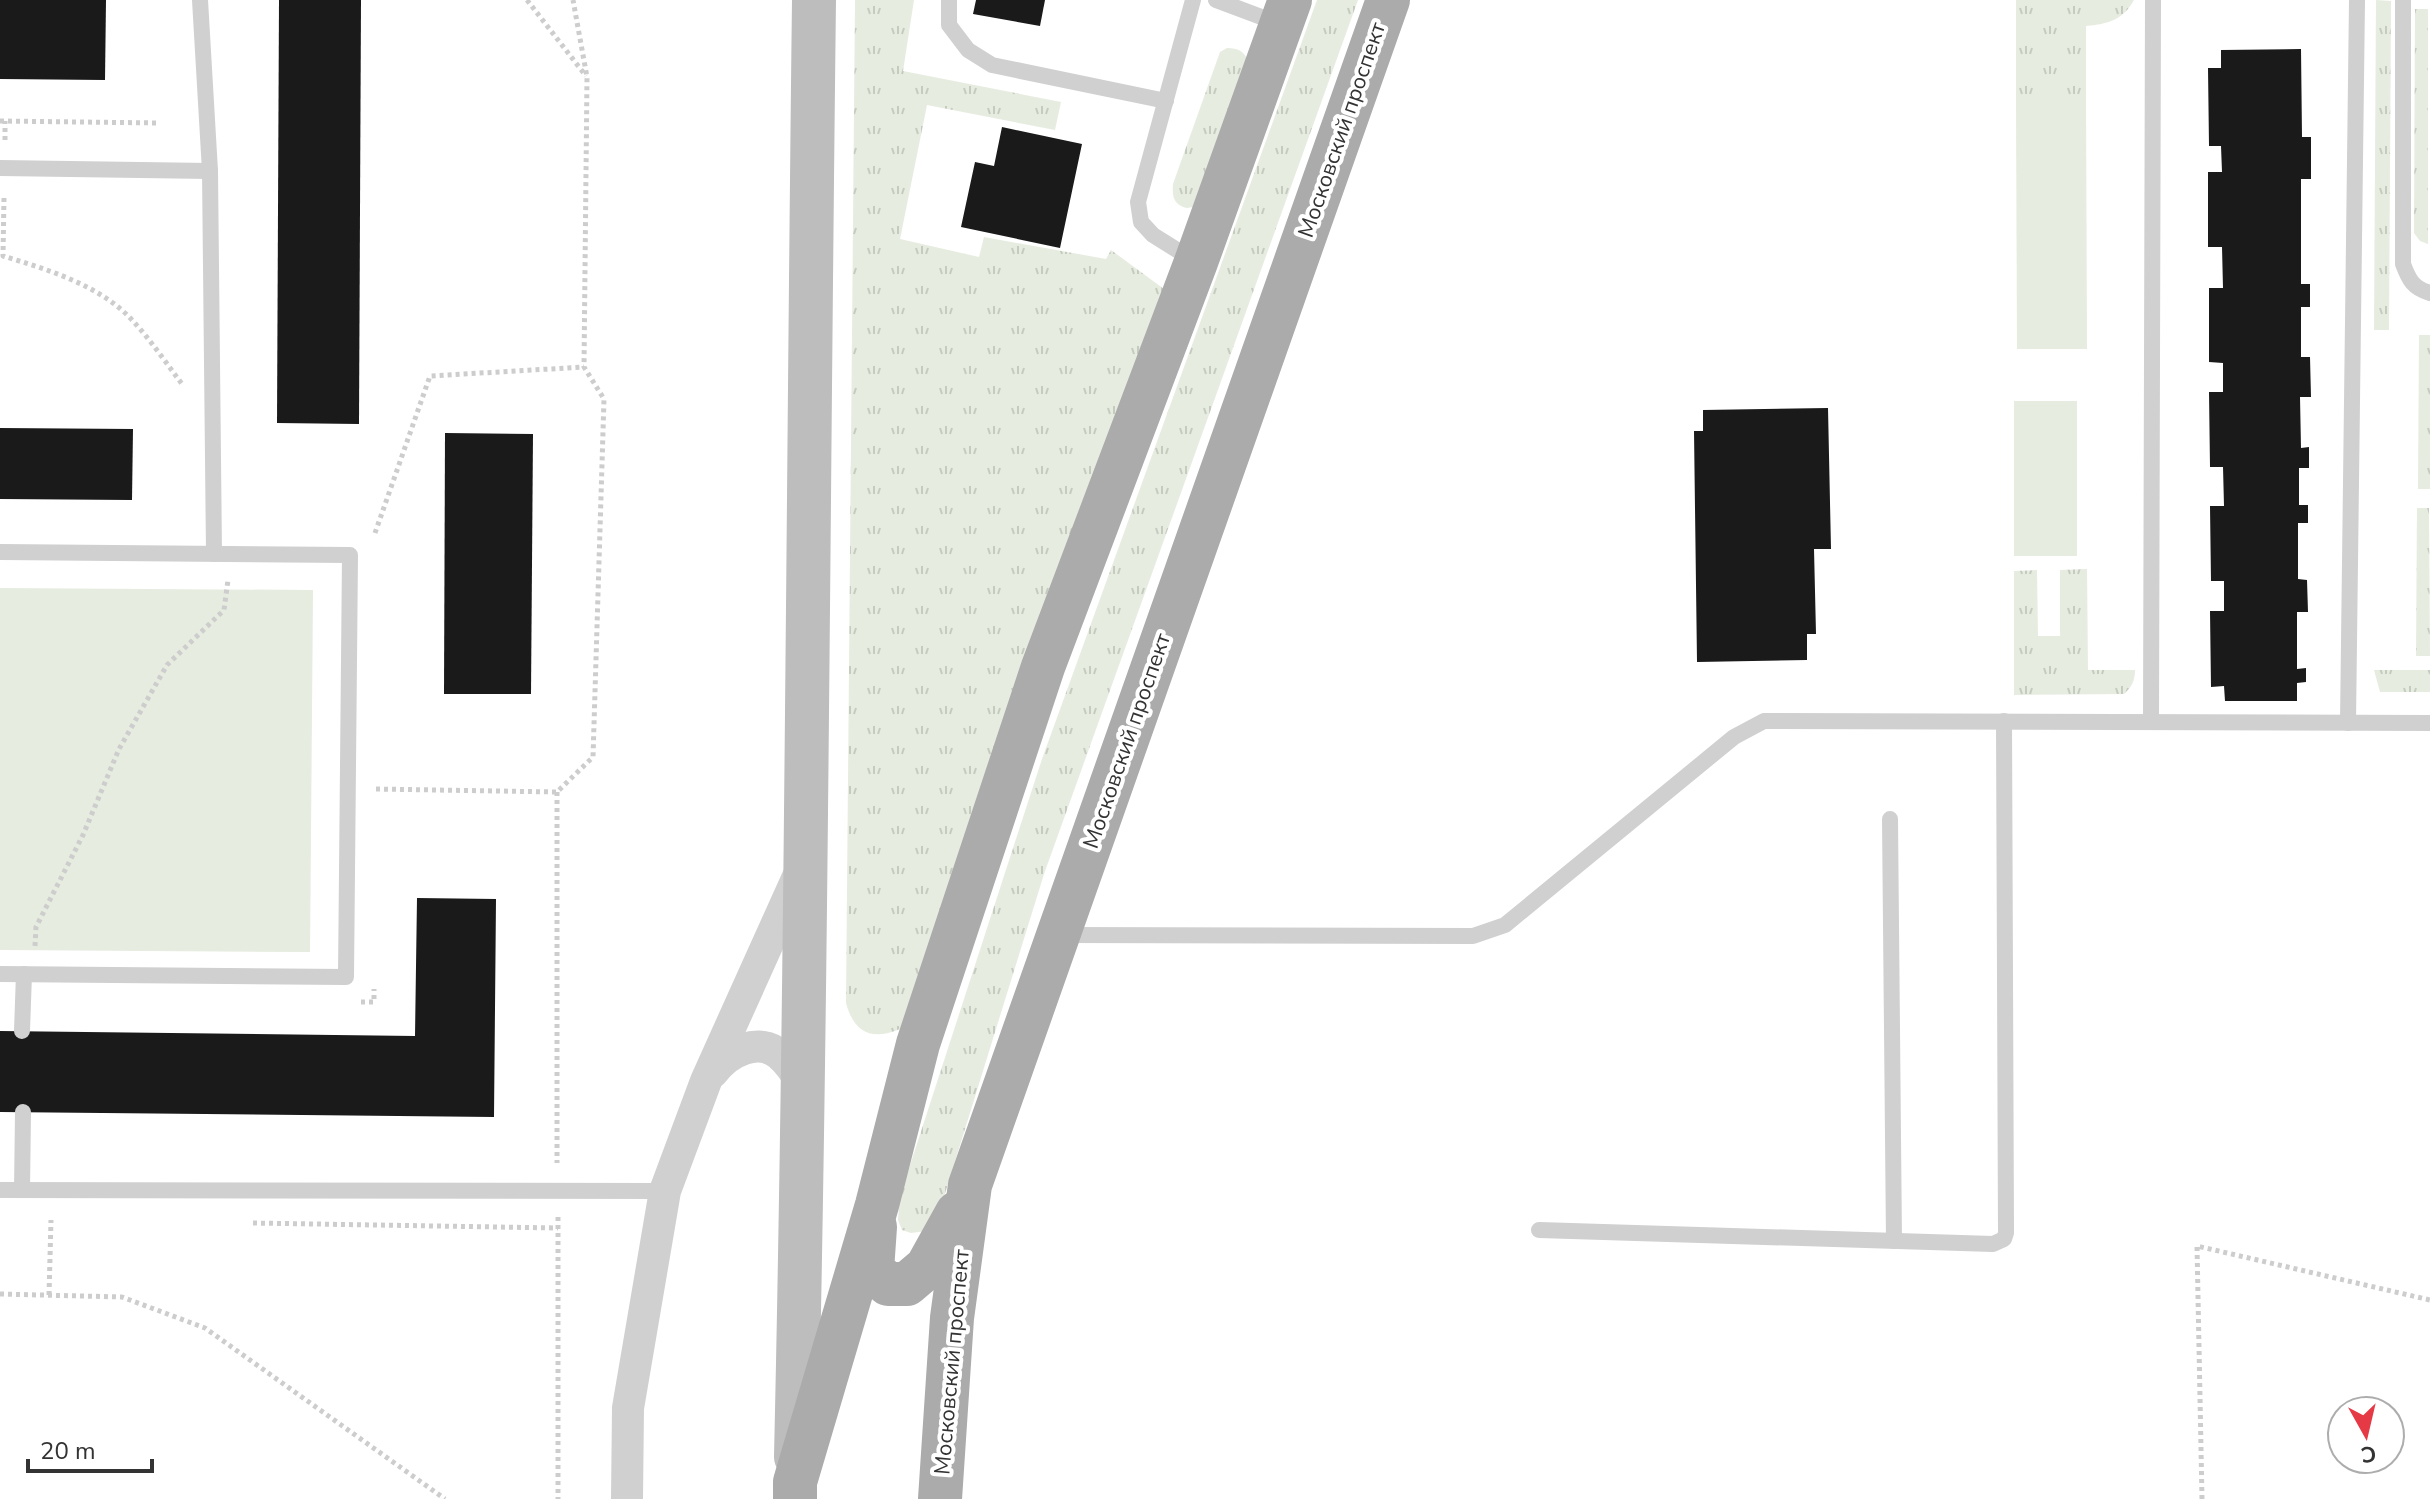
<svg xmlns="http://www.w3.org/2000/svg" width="2430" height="1499" viewBox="0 0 2430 1499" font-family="'Nunito Sans',sans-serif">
<defs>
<pattern id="grass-tufts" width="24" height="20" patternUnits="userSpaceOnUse" patternTransform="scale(2)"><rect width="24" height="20" fill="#e6ecdf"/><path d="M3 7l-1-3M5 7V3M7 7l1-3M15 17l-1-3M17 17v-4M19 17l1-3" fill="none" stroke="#c6cbc0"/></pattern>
</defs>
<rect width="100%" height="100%" fill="#fff"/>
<g fill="url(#grass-tufts)">
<path d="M855 0H914L903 71 1061 102 1055 130 927 105 900 239 979 257 984 237 1106 259 1111 250 1168 292 900 1029C872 1041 854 1033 846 1003Z"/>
<path d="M1317 0H1358L1044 874 943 1200 926 1231 911 1233 902 1230 898 1220 900 1196 1042 759Z"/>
<path d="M2016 0H2134C2123 20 2108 24 2086 26V102H2016Z"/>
<path d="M2376 0 2391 1 2389 330H2374Z"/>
<path d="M2415 9H2428V244L2420 241 2414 233Z"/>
<path d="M1227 48C1238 48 1244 51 1248 61L1193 207 1187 208C1174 205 1172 197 1173 184L1220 52Z"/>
<path d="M2419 335H2430V489H2418Z"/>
<path d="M2417 508H2429L2430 656H2416Z"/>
<path d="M2087 569 2088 670H2135C2135 680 2132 687 2124 694L2014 695V571L2037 570 2038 636H2060V570Z"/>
<path d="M2374 670H2430V692H2380Z"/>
</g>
<g fill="#e6ecdf">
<path d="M2016 102H2086L2087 349H2017Z"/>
<rect x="2014" y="401" width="63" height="155"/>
<path d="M0 588 313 590 310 952 0 950Z"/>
</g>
<g fill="#1a1a1a">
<path d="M0 0H106L105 80 0 79Z"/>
<path d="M279 0H361L359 424 277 423Z"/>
<path d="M976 0H1045L1040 26 973 14Z"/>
<path d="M2301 49 2302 137H2311V179H2301V284H2310V307H2301V357H2310L2311 397H2300L2301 448 2309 447V468H2299V505H2308V523H2298V579L2307 580 2308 612H2297V669L2306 668V682L2297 683V701H2225L2224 686 2211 687 2210 611H2224V581H2211L2210 506H2224L2223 467H2210L2209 392H2223V363L2209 362V288H2223L2222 247H2208V172H2222L2221 146H2209L2208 68H2221V50Z"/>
<path d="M1002 127 1082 144 1060 248 961 227 975 162 994 166Z"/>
<path d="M1828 408 1831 549H1814L1816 634H1807V660L1697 662 1694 431H1703V410Z"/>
<path d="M0 428 133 429 132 500 0 499Z"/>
<path d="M445 433 533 434 531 694H444Z"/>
<path d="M417 898 496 899 494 1117 0 1112V1031L415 1036Z"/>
</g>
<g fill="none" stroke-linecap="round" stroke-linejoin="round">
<g stroke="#cdcdcd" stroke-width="5" stroke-dasharray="4 4" stroke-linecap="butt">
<path d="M527 0 586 76"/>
<path d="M0 121 159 123"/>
<path d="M5 140V121"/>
<path d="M4 198 3 256C46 269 100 285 132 320 150 339 166 363 182 384"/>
<path d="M375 533 430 376 584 367"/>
<path d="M376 789 557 792 593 757 604 399 584 367 587 77 573 0"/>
<path d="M557 792V1163"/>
<path d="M35 946 36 927 83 835 119 749 167 665 224 610 228 580"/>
<path d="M361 1002H374V989"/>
<path d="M558 1217V1499"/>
<path d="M253 1223 558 1228"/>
<path d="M0 1294 122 1297 205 1328 445 1499"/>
<path d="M49 1295 51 1220"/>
<path d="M2202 1499 2197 1246 2430 1300"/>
</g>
<g stroke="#d0d0d0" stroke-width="16">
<path d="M200 0 210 171 214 554"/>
<path d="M949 0V25L968 50 992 65 1166 101"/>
<path d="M1216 0 1280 24"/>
<path d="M2403 0V264C2409 280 2413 288 2430 293"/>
<path d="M0 168 210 171"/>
<path d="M1193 260 1153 235 1141 222 1138 202 1193 0"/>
<path d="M0 552 350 555 346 977 0 974"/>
<path d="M2151 722 2153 0"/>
<path d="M2348 723 2357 0"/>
<path d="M1890 819 1894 1241"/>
<path d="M1061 935 1473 936 1505 925 1734 737 1764 721 2430 723"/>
<path d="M22 1031 24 974"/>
<path d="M0 1190 665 1191"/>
<path d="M22 1190 23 1112"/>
<path d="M1539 1230 1993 1244 2004 1239 2006 1233 2004 721"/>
</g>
<g stroke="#d0d0d0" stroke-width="32">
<path d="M713 1072C728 1052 759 1036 780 1055 790 1063 797 1075 804 1086"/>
<path d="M627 1499 628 1408 665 1191 706 1081 801 870"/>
</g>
<path stroke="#bdbdbd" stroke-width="44" d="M796 1457C807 972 808 486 814 0"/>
<g stroke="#ababab" stroke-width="44">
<path d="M875 1227 872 1270 888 1284H907L927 1267 957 1213"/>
<path d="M795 1499V1482L877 1205 918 1044 1043 667 1196 262 1290 0"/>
<path d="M940 1499 952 1318 970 1185 1388 0"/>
</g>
</g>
<g text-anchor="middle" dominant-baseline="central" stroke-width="8" stroke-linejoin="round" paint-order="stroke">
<g font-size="22" fill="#333" stroke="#fff">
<text transform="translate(1342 130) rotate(-71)">Московский проспект</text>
<text transform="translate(1127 741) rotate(-71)">Московский проспект</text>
<text transform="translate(952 1362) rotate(-85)">Московский проспект</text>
</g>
</g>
<g transform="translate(2366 1435) rotate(172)"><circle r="38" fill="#ffffff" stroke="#adadad" stroke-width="2"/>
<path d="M0-6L14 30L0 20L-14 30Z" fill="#e63946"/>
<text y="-12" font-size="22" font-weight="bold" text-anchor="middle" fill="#333333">С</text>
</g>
<path d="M28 1459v12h124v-12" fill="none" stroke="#333333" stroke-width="4"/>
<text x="40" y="1459" font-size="24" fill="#333333" stroke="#ffffff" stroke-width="6" paint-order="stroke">20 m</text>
</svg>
